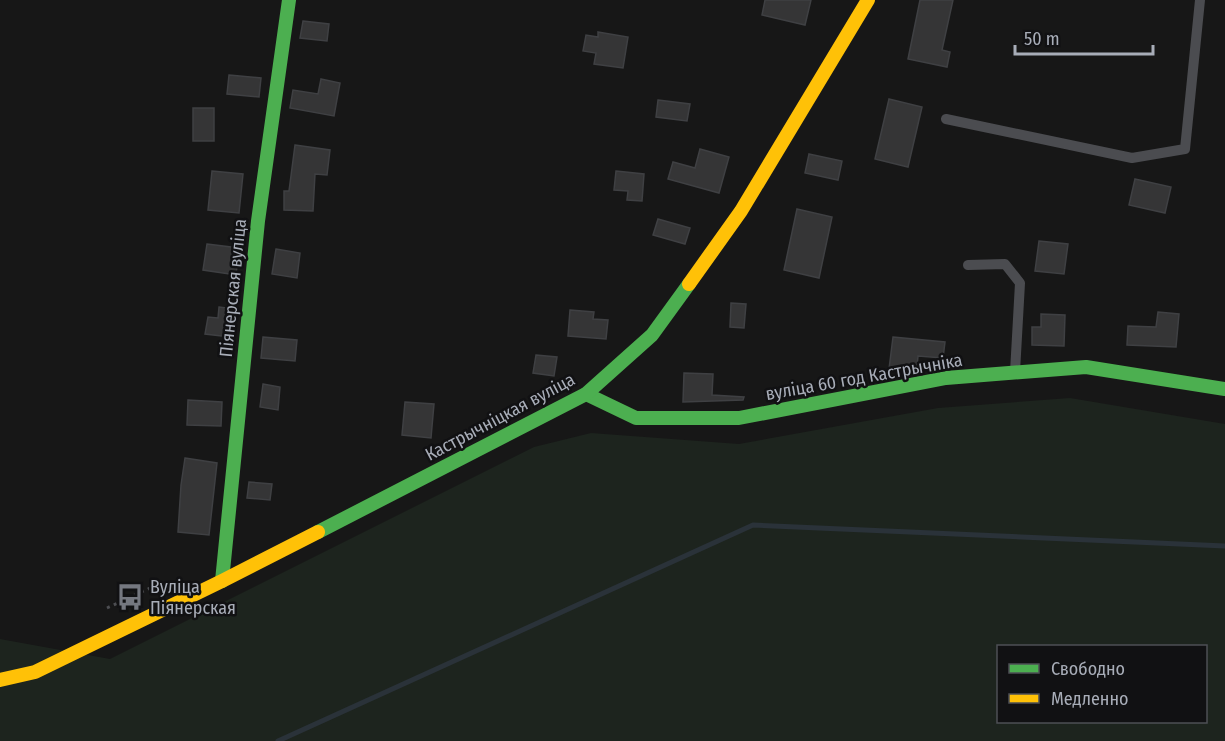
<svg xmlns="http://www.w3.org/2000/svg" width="1225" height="741" viewBox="0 0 1225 741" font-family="'Fira Sans Condensed',sans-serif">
<rect width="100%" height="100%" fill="#171717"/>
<path fill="#1d241e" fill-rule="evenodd" d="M1070 398 1225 424V741H0V639L110 659 534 447 591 433 739 444 938 408ZM998 646H1206V722H998Z"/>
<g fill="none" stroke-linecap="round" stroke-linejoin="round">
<path stroke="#2a3239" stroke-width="5" d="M278 741 753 525 1225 546"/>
</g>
<g fill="#353536" stroke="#3f4043" stroke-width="1.5">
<path d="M765 0H811L805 25 762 15Z"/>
<path d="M920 0H953L942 50 950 52 947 67 908 59Z"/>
<path d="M303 21 329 24 327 41 300 38Z"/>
<path d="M598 32 628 37 623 68 594 64 596 53 583 51 586 35 598 37Z"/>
<path d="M229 75 261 78 259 97 227 94Z"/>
<path d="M321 79 340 83 334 116 290 108 293 90 318 94Z"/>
<path d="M889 99 922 107 908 167 875 159Z"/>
<path d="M658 100 690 104 687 121 656 117Z"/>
<rect x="193" y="108" width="21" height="33"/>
<path d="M295 145 330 150 327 175 315 174 313 211 284 210V191H289Z"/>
<path d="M700 149 729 157 719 193 668 179 673 162 695 168Z"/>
<path d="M809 154 842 161 838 180 805 173Z"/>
<path d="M212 171 243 174 239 213 208 210Z"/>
<path d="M616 171 644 174 642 201 627 200 628 191 614 190Z"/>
<path d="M1135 179 1171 187 1165 213 1129 205Z"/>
<path d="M797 209 832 217 819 278 784 270Z"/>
<path d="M658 219 690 228 685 244 653 235Z"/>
<path d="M1039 241 1068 244 1064 274 1035 271Z"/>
<path d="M207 244 239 248 236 275 203 270Z"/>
<path d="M276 249 300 253 297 278 272 274Z"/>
<path d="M731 303 746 304 744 328 730 327Z"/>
<path d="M219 307 233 309 230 337 205 334 208 317 218 318Z"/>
<path d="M570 310 594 312 593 319 608 320 606 339 568 336Z"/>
<path d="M1158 312 1179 314 1176 347 1127 345 1128 326 1156 327Z"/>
<path d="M1041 314 1065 315 1064 346 1032 345V327H1041Z"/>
<path d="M263 337 297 340 295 361 261 358Z"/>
<path d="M893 337 945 342 943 358 918 356 917 367 901 370 889 369Z"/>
<path d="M536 355 557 357 554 376 533 373Z"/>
<path d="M684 373 713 374 712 395 744 397 743 400 683 402Z"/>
<path d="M263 384 280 387 278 410 260 407Z"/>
<path d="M188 400 222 402 221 426 187 425Z"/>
<path d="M405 402 434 404 431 438 402 435Z"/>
<path d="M185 458 217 463 209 535 178 532 181 485Z"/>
<path d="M249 482 272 484 270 500 247 498Z"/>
</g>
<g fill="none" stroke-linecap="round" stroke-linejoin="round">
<path stroke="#4d4e52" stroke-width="3" stroke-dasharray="3 4.5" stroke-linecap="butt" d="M107 608 150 588"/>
<g stroke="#4b4c50" stroke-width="10">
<path d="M946 119 1132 158 1185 149 1200 0"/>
<path d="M968 265 1005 264 1020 283 1015 372"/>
</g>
<g stroke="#4caf50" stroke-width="14">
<path d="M586 394 636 418H739L946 378 1086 367 1225 389"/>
<path d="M318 532 586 394 652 335 689 284"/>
<path d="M222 581 258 221 289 0"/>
</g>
<g stroke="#ffc107" stroke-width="14">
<path d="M689 284 741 211 868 0"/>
<path d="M0 680 35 672 222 581 318 532"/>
</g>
</g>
<defs>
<symbol id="bus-bare" viewBox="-9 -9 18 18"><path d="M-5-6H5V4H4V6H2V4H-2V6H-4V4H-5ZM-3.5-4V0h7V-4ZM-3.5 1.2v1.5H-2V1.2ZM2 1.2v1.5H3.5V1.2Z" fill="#757880" stroke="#111113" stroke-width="2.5" paint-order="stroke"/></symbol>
</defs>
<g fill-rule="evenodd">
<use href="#bus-bare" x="111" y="578" width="38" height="38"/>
</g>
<g text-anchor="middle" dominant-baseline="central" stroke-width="5" stroke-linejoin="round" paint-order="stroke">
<g font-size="18" fill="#a8adb8" stroke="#111113">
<text transform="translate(233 288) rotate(-84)">Піянерская вуліца</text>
<text transform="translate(864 377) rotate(-10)">вуліца 60 год Кастрычніка</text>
<text transform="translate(500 417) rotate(-28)">Кастрычніцкая вуліца</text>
</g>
<g font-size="18" fill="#a8adb8" stroke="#111113" text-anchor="start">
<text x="150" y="587">Вуліца<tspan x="150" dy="21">Піянерская</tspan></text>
</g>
</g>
<rect x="997" y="645" width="210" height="78" fill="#111113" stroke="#4d4f55" stroke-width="1.5"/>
<rect x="1009" y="664" width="30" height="9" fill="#4caf50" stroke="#4d4f55" stroke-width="1.5"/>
<text x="1051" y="675" font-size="18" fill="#a8adb8">Свободно</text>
<rect x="1009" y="694" width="30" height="9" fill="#ffc107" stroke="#4d4f55" stroke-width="1.5"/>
<text x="1051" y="705" font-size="18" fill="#a8adb8">Медленно</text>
<path d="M1015 45v9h138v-9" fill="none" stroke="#a8adb8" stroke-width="3"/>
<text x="1024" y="45" font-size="18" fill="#a8adb8" stroke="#111113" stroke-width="4.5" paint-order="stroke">50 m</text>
</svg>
